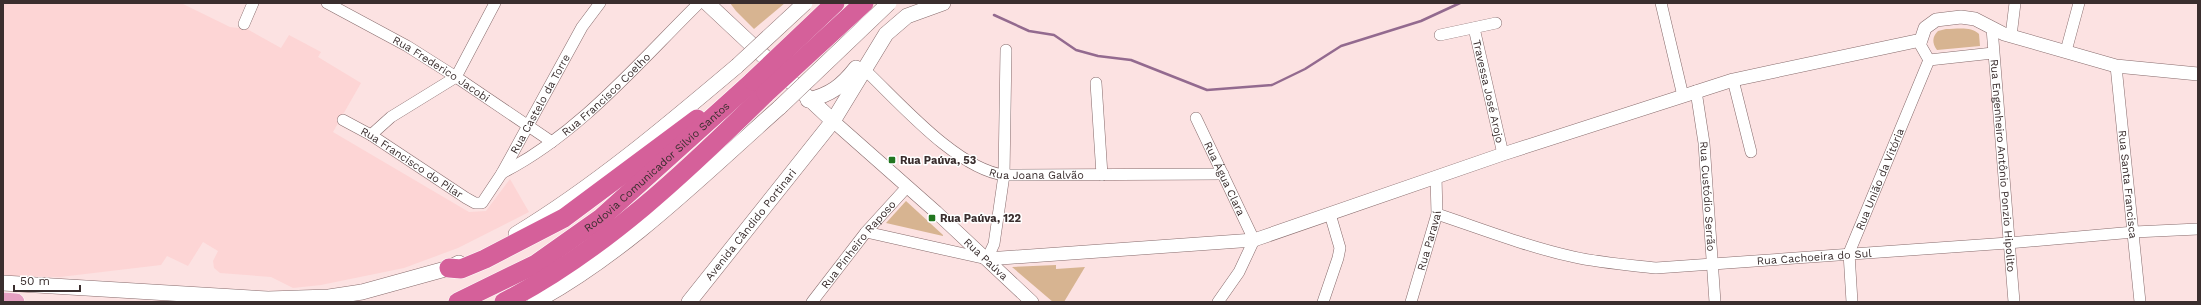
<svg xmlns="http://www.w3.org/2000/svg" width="2201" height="305" viewBox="0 0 2201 305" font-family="'Work Sans',sans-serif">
<rect width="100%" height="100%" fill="#fce2e2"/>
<path fill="#fdd5d5" d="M3 3H181L230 27 247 29 281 48 289 35 321 52 318 57 361 83 333 132 469 212 486 211 510 179 529 212 458 248 404 268 321 285 293 288 271 277 220 273 214 268 213 261 218 251 203 242 188 266 167 256 161 265 60 277 3 276Z"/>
<g fill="#d7b491">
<path d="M730 3H785L754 29 736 11Z"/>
<path d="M1946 29C1957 29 1971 26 1979 34L1980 46 1937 50C1932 43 1932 37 1938 31Z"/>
<path d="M906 201 943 235V236L886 223Z"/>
<path d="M1056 265V269L1085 267 1064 302H1053L1012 267Z"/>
</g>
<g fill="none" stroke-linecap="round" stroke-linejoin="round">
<path stroke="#936a8f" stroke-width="2.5" d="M994 15 1029 31 1054 35 1076 50 1098 56 1131 60 1207 90 1272 85 1305 69 1341 46 1421 21 1460 3"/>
<defs>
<g id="minor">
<path id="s1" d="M327 3 407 46 456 77 552 142"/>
<path d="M1661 3 1683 96"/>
<path d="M244 24 253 3"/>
<path id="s2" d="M1474 28 1503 154"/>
<path id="s3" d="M1992 28 2014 302"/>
<path d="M1440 35 1496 23"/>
<path d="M2011 36 2015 3"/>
<path d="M1921 40V46L1929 60 1993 53"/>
<path d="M2066 51 2079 3"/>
<path id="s4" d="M2116 66 2140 302"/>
<path id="s5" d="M865 70C900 103 957 169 1004 175L1223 174"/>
<path d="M1733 80 1751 152"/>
<path d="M1096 83 1102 175"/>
<path id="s6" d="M1696 91 1704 143 1715 302"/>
<path id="s7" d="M1196 118 1254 240 1239 272 1218 302"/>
<path id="s8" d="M343 120 371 135 466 198 475 203H482L502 173 582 27 600 3"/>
<path d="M371 135 391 117 456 77 495 3"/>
<path id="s9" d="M502 173C579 134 638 63 699 3"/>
<path id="s10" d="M1437 214C1482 229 1528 247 1574 257 1601 263 1629 265 1656 268L2008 243 2134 232 2198 229"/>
<path d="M866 232 987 259 994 244 1004 175 1006 50"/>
<path id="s11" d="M812 302 866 232 907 187"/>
<path d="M1323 302 1338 258 1340 248 1330 214"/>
<path id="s12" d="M1411 302 1437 214 1436 177"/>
<path id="s13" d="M1852 302 1849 253 1929 60"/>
</g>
<g id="tertiary">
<path id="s14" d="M833 121 936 212 1032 302"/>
<path d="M987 259 1254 240 1503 154 1733 80 1921 40 1925 28 1936 20 1961 17 1975 19 2004 34 2116 66 2198 74"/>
</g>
<g id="secondary">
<path d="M707 3 833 121"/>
<path d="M808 100C830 95 842 86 856 68"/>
<path d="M516 234C595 186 666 126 737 66"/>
<path d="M3 283 268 299 329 297 362 292 449 268 459 263"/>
<path d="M535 302C627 252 702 176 780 107"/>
<path id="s15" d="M689 302 833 121 886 34 907 16 943 3"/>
</g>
<path id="primary" d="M3 301 16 302"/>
<g id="motorway">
<path d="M449 268 461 269 485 259 564 218 697 119"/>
<path id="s16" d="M458 302 536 264 601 218 753 81"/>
<path d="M504 302C603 251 687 171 766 93"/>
</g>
</defs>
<use href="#minor" stroke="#876b6c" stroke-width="12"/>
<use href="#tertiary" stroke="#876b6c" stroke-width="14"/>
<use href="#secondary" stroke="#876b6c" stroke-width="16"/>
<use href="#primary" stroke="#fff" stroke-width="18"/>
<use href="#motorway" stroke="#fff" stroke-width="20"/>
<use href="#minor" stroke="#fff" stroke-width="11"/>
<use href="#tertiary" stroke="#fff" stroke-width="13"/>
<use href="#secondary" stroke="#fff" stroke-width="15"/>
<use href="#primary" stroke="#e6a0c2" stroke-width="17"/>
<use href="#motorway" stroke="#d5609a" stroke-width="19"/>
<defs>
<g id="secondary-bridge">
<path d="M737 66 805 3"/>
<path d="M780 107 889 3"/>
</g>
<g id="motorway-bridge">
<path d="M753 81 835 3"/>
<path d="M766 93 864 3"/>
</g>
</defs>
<use href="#secondary-bridge" stroke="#876b6c" stroke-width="16" stroke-linecap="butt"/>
<use href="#motorway-bridge" stroke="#fff" stroke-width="20" stroke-linecap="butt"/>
<use href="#secondary-bridge" stroke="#fff" stroke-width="15"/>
<use href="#motorway-bridge" stroke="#d5609a" stroke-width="19"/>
</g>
<g fill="#227620" stroke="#fff" stroke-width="1.5">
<rect x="888" y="156" width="8" height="8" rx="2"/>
<rect x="928" y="214" width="8" height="8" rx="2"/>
</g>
<g text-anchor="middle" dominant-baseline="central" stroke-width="3" stroke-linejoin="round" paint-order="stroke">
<g font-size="11" fill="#3a2e2e" stroke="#fff">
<text stroke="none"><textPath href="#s1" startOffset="132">Rua Frederico Jacobi</textPath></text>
<text stroke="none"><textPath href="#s2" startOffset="65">Travessa José Arojo</textPath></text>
<text stroke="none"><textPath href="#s9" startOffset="131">Rua Francisco Coelho</textPath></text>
<text stroke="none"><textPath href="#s8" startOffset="278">Rua Castelo da Torre</textPath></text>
<text stroke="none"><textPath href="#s8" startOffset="81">Rua Francisco do Pilar</textPath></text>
<text stroke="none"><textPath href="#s3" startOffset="138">Rua Engenheiro Antônio Ponzio Hipolito</textPath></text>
<text stroke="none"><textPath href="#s16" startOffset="242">Rodovia Comunicador Silvio Santos</textPath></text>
<text stroke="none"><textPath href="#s5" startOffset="209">Rua Joana Galvão</textPath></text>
<text stroke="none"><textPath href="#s7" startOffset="67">Rua Água Clara</textPath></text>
<text stroke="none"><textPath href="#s13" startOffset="129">Rua União da Vitória</textPath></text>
<text stroke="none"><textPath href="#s4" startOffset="119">Rua Santa Francisca</textPath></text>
<text stroke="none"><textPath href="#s6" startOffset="106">Rua Custódio Serrão</textPath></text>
<text stroke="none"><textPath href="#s15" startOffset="99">Avenida Cândido Portinari</textPath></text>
<text stroke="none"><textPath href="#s12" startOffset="64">Rua Paravaí</textPath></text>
<text stroke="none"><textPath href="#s11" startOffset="74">Rua Pinheiro Raposo</textPath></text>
<text stroke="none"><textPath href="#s10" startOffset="385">Rua Cachoeira do Sul</textPath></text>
<text stroke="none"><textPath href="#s14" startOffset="206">Rua Paúva</textPath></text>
</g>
<g font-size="11" font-weight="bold" fill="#3a2e2e" stroke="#fff" text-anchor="start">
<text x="900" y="160">Rua Paúva, 53</text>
<text x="940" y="218">Rua Paúva, 122</text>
</g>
</g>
<rect width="2201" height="305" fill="none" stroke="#3a2e2e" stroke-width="8"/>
<path d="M14 285v6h66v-6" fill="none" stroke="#3a2e2e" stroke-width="2"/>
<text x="20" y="285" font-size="12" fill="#3a2e2e" stroke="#ffffff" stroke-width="3" paint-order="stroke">50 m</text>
</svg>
